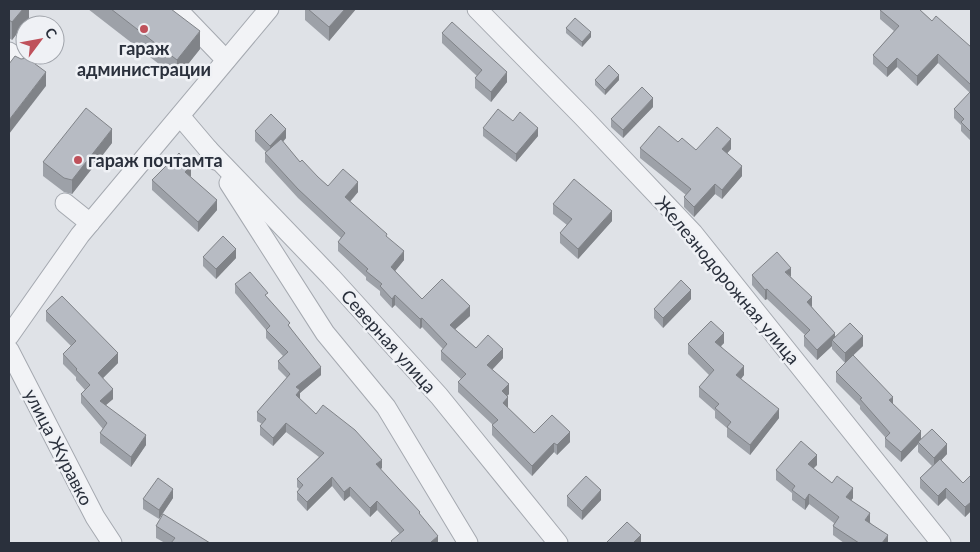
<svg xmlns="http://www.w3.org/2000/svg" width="980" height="552" viewBox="0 0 980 552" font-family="Lato,sans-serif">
<rect width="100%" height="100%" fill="#dfe2e7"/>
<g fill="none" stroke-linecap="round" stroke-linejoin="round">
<defs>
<g id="minor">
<path d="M177 9 226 60"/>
<path d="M477 9 583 117 693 233 941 543"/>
<path d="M9 52 22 62 27 55"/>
<path d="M180 116 208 149 215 160"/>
<path d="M208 149 331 277 439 396 558 543"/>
<path d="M229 183 325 333 386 407 468 543"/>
<path d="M65 203 90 223"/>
<path d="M9 336 80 235 269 9"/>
<path d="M9 350 95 517 112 543"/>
</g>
</defs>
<use href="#minor" stroke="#a5a9b0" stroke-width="21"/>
<use href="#minor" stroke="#f2f3f6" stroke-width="19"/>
</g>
<g fill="#9da1a8">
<path d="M9 9H29V18L12 40 9 38Z"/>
<path d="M88 9H171L200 49 177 78Z"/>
<path d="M305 9H356L329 41 305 20Z"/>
<path d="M878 9H919L932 21 971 47V141L961 131V125L954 118V109L970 93 938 63 917 86 897 67 887 77 873 64V55L894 31 880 19V10Z"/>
<path d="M566 28 591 37 582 47 566 33Z"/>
<path d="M442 33 507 82 491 102 475 88V78L477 76 442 43Z"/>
<path d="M595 80H619L605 95 595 85Z"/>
<path d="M653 107 623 138 611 127V119Z"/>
<path d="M513 121 538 136 516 162 483 136V128Z"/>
<path d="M255 131 286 138 283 142 300 162 328 186 358 192 350 202 387 238 404 260 395 271 422 299 470 316 455 329 476 348 503 358 492 370 509 394 507 396 508 407H507L534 433 570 442 557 455 554 452 532 476 492 435V425H493L458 392V382L461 379 441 360V351L443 349 422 327 420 329 395 305 392 308 380 295V291L366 280V277L338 251V242L341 238 298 198 265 162V153L266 152 255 141Z"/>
<path d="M678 142 696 150 731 149 727 153 742 176 722 199 715 194 694 217 684 207V197L686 195 640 158V148Z"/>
<path d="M112 143 72 194 64 192 43 176V162Z"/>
<path d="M191 176 190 177 217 210 198 232 152 190V180Z"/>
<path d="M553 204 612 221 578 259 560 243V233L567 225 553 214Z"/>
<path d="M203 257 236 258 216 279 203 266Z"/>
<path d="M752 275 791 277 812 307 835 337 863 346 845 363 832 349V346L817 360 804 346V336L805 335 767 299 765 300 752 285Z"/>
<path d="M235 284 268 298 290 327 321 375 300 393V399L316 414 382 468 380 469 420 515 438 543H391V541L400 534 377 510 370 517 350 496 344 501 332 486 307 511 297 500V492L299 489 297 487V479L319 457 286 432 273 446 260 435V426L262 424 257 421V412L287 378 278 369V361L283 356 266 338V330L235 293Z"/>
<path d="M691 299 663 328 654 318V309Z"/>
<path d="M46 311 118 363 103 378 113 399 106 405 146 445 131 467 100 443V433L103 429 81 403V394L85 390 76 380V377L63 364V354L71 346 46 321Z"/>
<path d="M724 343 721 346 744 375 741 379 779 418 750 455 727 437V428L715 418V411L699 397V387L709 375 688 354V344Z"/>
<path d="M836 372 893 404 921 439 947 454 941 460 963 483 971 477V511L965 517 946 498 938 506 920 488V478L932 466 918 452V444L901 462 885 447V437L860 409V406L836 382Z"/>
<path d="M817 465 813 468 832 483 853 498 851 500 888 543H844L833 535V526L834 523 809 504 805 510 792 500V493L776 480V470Z"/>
<path d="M567 496 601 500 582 520 567 506Z"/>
<path d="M173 498 159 519 143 509V499Z"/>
<path d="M156 526 210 543H165L156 538Z"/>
</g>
<g fill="#808388">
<path d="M23 9H29V18L12 40V22Z"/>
<path d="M345 9H356L329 41V27Z"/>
<path d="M200 31V49L177 78V60Z"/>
<path d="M591 32V37L582 47V42Z"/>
<path d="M938 54V63L917 86V76Z"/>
<path d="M897 58V67L887 77V68Z"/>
<path d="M46 72V86L9 134V120Z"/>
<path d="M507 72V82L491 102V92Z"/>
<path d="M619 75V80L605 95V90Z"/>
<path d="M653 98V107L623 138V130Z"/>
<path d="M538 128V136L516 162V154Z"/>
<path d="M112 129V143L72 194V180Z"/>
<path d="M286 129V138L270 155V146Z"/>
<path d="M731 139V149L722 159V149Z"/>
<path d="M191 166V176L185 182V172Z"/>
<path d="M742 166V176L722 199V190Z"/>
<path d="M358 182V192L345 207V197Z"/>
<path d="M715 184V194L694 217V207Z"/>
<path d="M217 200V210L198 232V222Z"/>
<path d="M612 211V221L578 259V249Z"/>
<path d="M236 249V258L216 279V269Z"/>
<path d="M404 251V260L391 276V267Z"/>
<path d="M791 268V277L785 272Z"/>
<path d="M767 289V299L765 300V290Z"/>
<path d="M691 290V299L663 328V318Z"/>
<path d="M395 295V305L392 308V299Z"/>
<path d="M812 297V307L807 302Z"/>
<path d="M470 306V316L450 334V325Z"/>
<path d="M422 318V327L420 329V319Z"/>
<path d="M724 333V343L715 352V342Z"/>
<path d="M835 333V343L832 340V346L817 360V350Z"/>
<path d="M863 336V346L845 363V353Z"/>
<path d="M503 349V358L487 375V365Z"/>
<path d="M118 353V363L98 383V373Z"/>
<path d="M744 366V375L736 385V375Z"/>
<path d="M321 367V375L300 393V399L296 403V387Z"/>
<path d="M509 384V394L502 401V391Z"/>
<path d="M113 389V399L100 410V401Z"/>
<path d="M508 397V407L503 412V403Z"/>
<path d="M893 397V407L889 400Z"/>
<path d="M779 409V418L750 455V445Z"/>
<path d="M286 423V432L273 446V438Z"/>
<path d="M921 431V440L918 442V444L901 462V452Z"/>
<path d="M570 432V442L557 455V445Z"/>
<path d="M146 435V445L131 467V457Z"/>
<path d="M554 443V452L532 476V466Z"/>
<path d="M947 444V454L934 468V458Z"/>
<path d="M817 455V465L808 474V464Z"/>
<path d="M382 460V468L376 473V464Z"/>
<path d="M332 477V486L307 511V502Z"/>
<path d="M350 487V496L344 501V492Z"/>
<path d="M853 488V498L846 507V497Z"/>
<path d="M946 488V498L938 506V496Z"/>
<path d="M173 489V498L159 519V510Z"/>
<path d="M601 490V500L582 520V511Z"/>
<path d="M809 494V504L805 510V500Z"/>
<path d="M377 501V510L370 517V508Z"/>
<path d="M971 502V511L965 517V507Z"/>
<path d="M870 513V523L865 530V520Z"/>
<path d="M641 535V543H634V542Z"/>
<path d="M888 535V543H882Z"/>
<path d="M438 536V543H431V542Z"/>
</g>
<g fill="#b7bbc3" stroke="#808388">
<path d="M9 9H23L12 22 9 20Z"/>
<path d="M111 9H171L200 31 177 60Z"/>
<path d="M308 9H345L329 27Z"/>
<path d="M881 9H919L932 21 936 16 971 47V85L938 54 917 76 897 58 887 68 873 55 899 26 880 10Z"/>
<path d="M575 18 591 32 582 42 566 28Z"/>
<path d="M452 22 507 72 491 92 475 78 482 70 442 33Z"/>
<path d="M15 56 21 59 27 58 46 72 9 120V64Z"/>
<path d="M609 65 619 75 605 90 595 80Z"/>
<path d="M642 87 653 98 623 130 611 119Z"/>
<path d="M971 91V132L961 122 964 119 954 109Z"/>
<path d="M86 108 112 129 72 180 64 178 43 162Z"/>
<path d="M498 109 513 121 520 112 538 128 516 154 483 128Z"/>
<path d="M271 114 286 129 270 146 255 131Z"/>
<path d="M659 126 678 142 682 138 696 150 717 127 731 139 722 149 742 166 722 190 715 184 694 207 684 197 691 189 640 148Z"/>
<path d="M281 139 300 162 302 160 318 177 328 186 343 169 358 182 345 197 387 234 386 236 404 251 391 267 422 299 442 279 470 306 450 325 476 348 488 335 503 349 487 365 509 384 502 391 508 397 503 403 534 433 552 415 570 432 557 445 554 443 532 466 492 425 498 420 458 382 466 374 441 351 447 344 422 318 420 319 395 295 392 299 380 286 382 284 366 271 368 269 338 242 345 233 298 189 265 153Z"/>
<path d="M179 153 191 166 185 172 217 200 198 222 152 180Z"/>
<path d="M574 179 612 211 578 249 560 233 572 219 553 204Z"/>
<path d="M223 236 236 249 216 269 203 257Z"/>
<path d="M777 252 791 268 785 272 812 297 807 302 835 333 817 350 804 336 810 330 767 289 765 290 752 275Z"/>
<path d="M250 272 268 293 265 295 290 323 288 325 321 367 296 387 300 390 296 395 316 414 323 405 355 430 382 460 376 464 420 512 419 513 438 536 431 542 433 543H393L391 541 404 530 377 501 370 508 350 487 344 492 332 477 307 502 297 492 303 485 297 479 324 453 286 423 273 438 260 426 266 419 257 412 290 374 278 361 288 352 266 330 270 326 235 284Z"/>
<path d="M681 280 691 290 663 318 654 309Z"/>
<path d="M62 296 118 353 98 373 113 389 100 401 146 435 131 457 100 433 107 423 81 394 90 385 76 370 77 369 63 354 76 341 46 311Z"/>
<path d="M711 321 724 333 715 342 744 366 736 375 779 409 750 445 727 427 731 422 715 408 719 404 699 387 714 370 688 344Z"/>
<path d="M850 323 863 336 845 353 832 340Z"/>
<path d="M853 355 893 397 889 400 921 431 901 452 885 438 890 433 860 399 862 398 836 372Z"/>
<path d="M932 429 947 444 934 458 918 442Z"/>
<path d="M801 441 817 455 808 464 832 483 837 476 853 488 846 497 870 513 865 520 888 535 882 543H859L833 526 839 517 809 494 805 500 792 490 795 486 776 470Z"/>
<path d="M940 459 963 483 970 476 971 477V502L965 507 946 488 938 496 920 478Z"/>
<path d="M586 476 601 490 582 511 567 496Z"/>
<path d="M158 478 173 489 159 510 143 499Z"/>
<path d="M163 514 210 543H171L175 538 156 526Z"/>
<path d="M627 522 641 535 634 542 635 543H606Z"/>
</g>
<g fill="#bf515b" stroke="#eff1f5" stroke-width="2">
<circle cx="144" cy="29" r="5"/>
<circle cx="78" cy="160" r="5"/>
</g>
<g text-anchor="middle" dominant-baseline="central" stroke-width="5" stroke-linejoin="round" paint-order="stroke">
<g font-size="18" font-weight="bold" fill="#2a303c" stroke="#eff1f5">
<text x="144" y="48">гараж<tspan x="144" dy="21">администрации</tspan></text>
<text x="88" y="160" text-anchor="start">гараж почтамта</text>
</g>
<g font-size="18" fill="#2a303c" stroke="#eff1f5">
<text transform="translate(728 280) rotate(50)">Железнодорожная улица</text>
<text transform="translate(389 341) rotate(48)">Северная улица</text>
<text transform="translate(59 447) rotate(63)">улица Журавко</text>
</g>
</g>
<rect width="980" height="552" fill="none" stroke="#2a303c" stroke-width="20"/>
<g transform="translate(40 40) rotate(58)"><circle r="24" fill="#eff1f5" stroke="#a0a4ab"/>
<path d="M0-4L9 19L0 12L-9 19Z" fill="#bf515b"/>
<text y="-8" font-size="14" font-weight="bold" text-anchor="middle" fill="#2a303c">С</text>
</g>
</svg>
